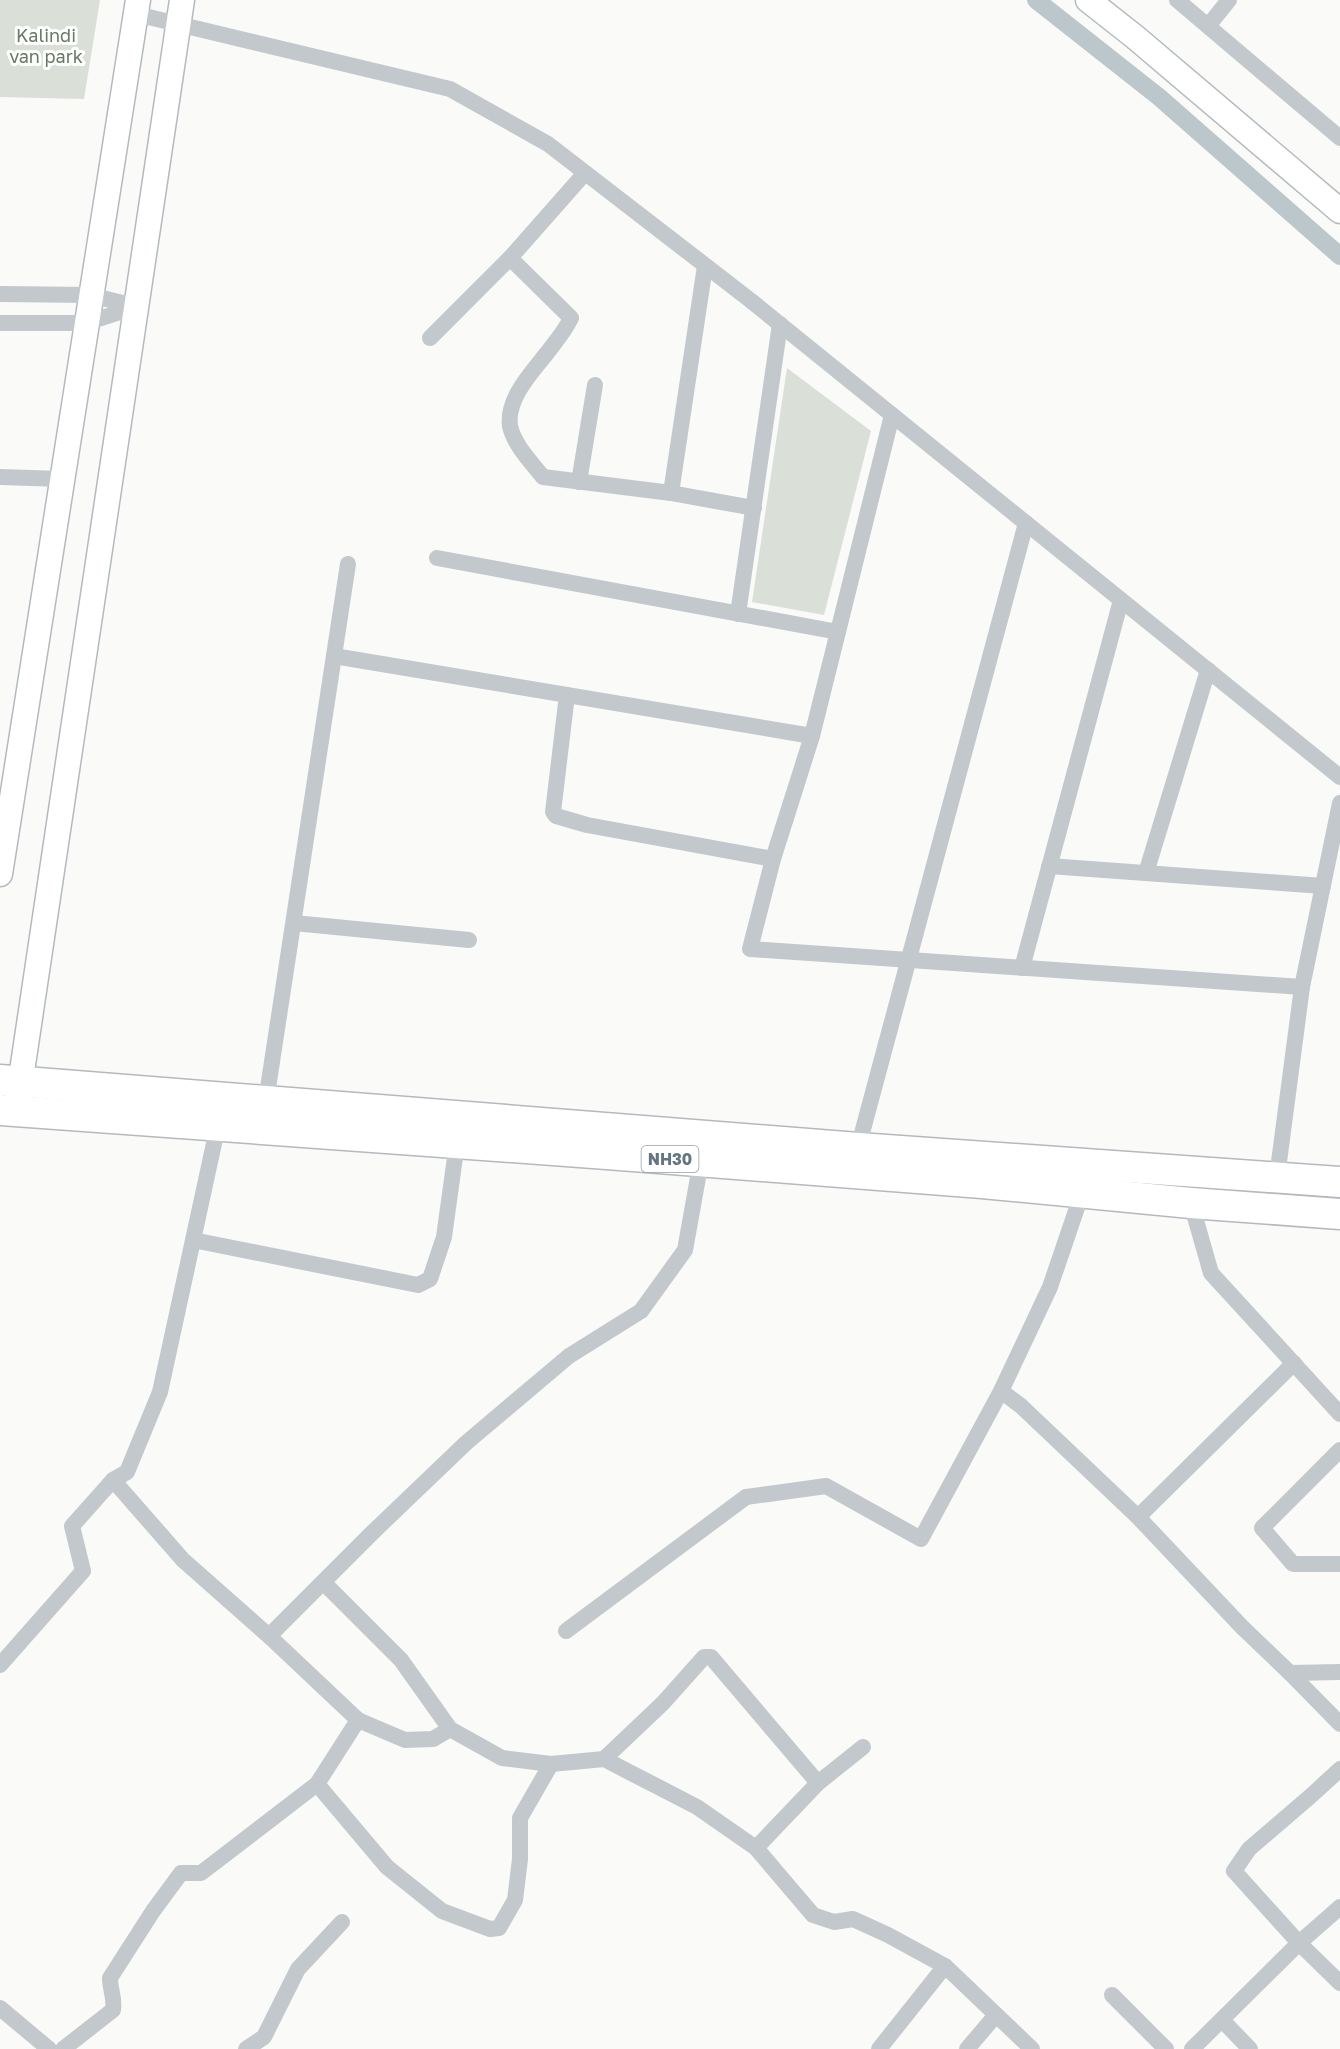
<svg xmlns="http://www.w3.org/2000/svg" width="1340" height="2049" viewBox="0 0 1340 2049" font-family="'Golos Text',sans-serif">
<rect width="100%" height="100%" fill="#fafaf8"/>
<g fill="#dadfd7">
<path d="M0 0H100L84 99 0 97Z"/>
<path d="M787 368 871 431 824 615 752 602Z"/>
</g>
<g fill="none" stroke-linecap="round" stroke-linejoin="round">
<path stroke="#bbc7cb" stroke-width="18" d="M1036 0 1159 97 1340 256"/>
<defs>
<g id="secondary">
<path d="M1088 0 1135 37 1340 211"/>
<path d="M0 874 138 0"/>
<path d="M18 1098 182 0"/>
</g>
<g id="highway">
<path d="M0 1080 858 1148 1340 1182"/>
<path d="M0 1110 607 1154 982 1183 1191 1203 1340 1214"/>
</g>
</defs>
<use href="#secondary" stroke="#b3babf" stroke-width="27"/>
<use href="#highway" stroke="#b4b9bd" stroke-width="33"/>
<g stroke="#c3c8cc" stroke-width="16">
<path d="M1177 0 1340 138"/>
<path d="M136 14 450 89 548 144 750 300 1340 777"/>
<path d="M1208 26 1229 0"/>
<path d="M510 258 585 173"/>
<path d="M0 294 90 295 135 306"/>
<path d="M0 323H86L136 307"/>
<path d="M430 338 510 258 571 318C565 331 556 341 547 353 532 372 506 399 510 426 514 445 532 463 543 477L671 493 754 508"/>
<path d="M892 415 812 736 773 859 750 949 1302 987"/>
<path d="M0 477 62 479"/>
<path d="M579 482 595 385"/>
<path d="M671 493 705 266"/>
<path d="M437 558 838 632"/>
<path d="M738 614 780 324"/>
<path d="M334 656 812 736"/>
<path d="M567 695 553 812 556 816 587 825 773 859"/>
<path d="M1049 866 1323 886"/>
<path d="M1146 873 1208 670"/>
<path d="M294 923 469 940"/>
<path d="M1022 968 1121 600"/>
<path d="M266 1101 348 564"/>
<path d="M858 1148 1026 523"/>
<path d="M1277 1177 1302 987 1340 803"/>
<path d="M1191 1203 1211 1273 1340 1414"/>
<path d="M193 1240 418 1285 430 1279 444 1237 457 1143"/>
<path d="M1001 1391 1021 1406 1138 1517 1242 1627 1290 1673"/>
<path d="M1340 1450 1262 1528 1293 1564H1340"/>
<path d="M113 1480 183 1560 269 1636 358 1720 405 1740 433 1739 450 1729"/>
<path d="M1138 1517 1294 1363"/>
<path d="M323 1582 401 1660 450 1729 502 1758 551 1764 604 1759 697 1807 756 1848 813 1915 834 1922 853 1919 888 1935 945 1966"/>
<path d="M566 1631 746 1497 826 1486 921 1539 1001 1391 1050 1287 1082 1193"/>
<path d="M269 1636 373 1532 466 1443 569 1356 641 1311 685 1250 701 1161"/>
<path d="M0 1665 83 1571 72 1526 113 1480 127 1472 160 1392 218 1125"/>
<path d="M1340 1672 1290 1673 1340 1724"/>
<path d="M604 1759 663 1703 704 1657H711L818 1783"/>
<path d="M1340 1769 1313 1794 1249 1849 1234 1871 1299 1943 1340 1907"/>
<path d="M317 1784 387 1867 442 1911 490 1929 499 1928 515 1900 520 1859V1818L551 1764"/>
<path d="M756 1848 818 1783 863 1747"/>
<path d="M1112 1995 1166 2049"/>
<path d="M0 2008 49 2049"/>
<path d="M1222 2020 1250 2049"/>
<path d="M63 2049 113 2010C115 1998 110 1990 110 1978L153 1911 181 1873H201L317 1784 358 1720"/>
<path d="M246 2049 264 2037 298 1969 342 1922"/>
<path d="M879 2049 945 1966 1032 2049"/>
<path d="M967 2049 996 2015"/>
<path d="M1192 2049 1299 1943 1340 1983"/>
</g>
<use href="#secondary" stroke="#fff" stroke-width="24"/>
<use href="#highway" stroke="#fff" stroke-width="30"/>
</g>
<g text-anchor="middle" dominant-baseline="central" stroke-width="6" stroke-linejoin="round" paint-order="stroke">
<rect fill="#fff" stroke="#939fa8" stroke-width="1.5" x="641.5" y="1146" width="57" height="26" rx="4.5"/>
<g font-size="16" font-weight="bold" fill="#657683">
<text x="670" y="1159">NH30</text>
</g>
<g font-size="18" fill="#687a64" stroke="#fff">
<text x="46" y="35">Kalindi<tspan x="46" dy="21">van park</tspan></text>
</g>
</g>
</svg>
